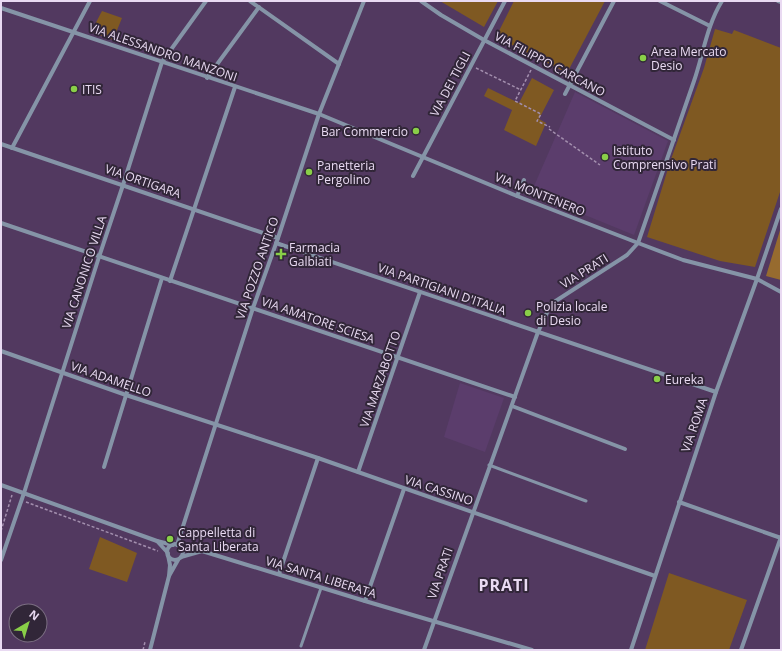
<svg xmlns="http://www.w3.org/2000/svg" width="782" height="651" viewBox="0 0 782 651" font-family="'Open Sans',sans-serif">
<rect width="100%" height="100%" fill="#523960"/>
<g fill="#5b3d6c">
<path d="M575 92 668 141 634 235 531 193Z"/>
<path d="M460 383 504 398 485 452 444 437Z"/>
</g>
<g fill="#7f5922">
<path d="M440 1H498L484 27Z"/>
<path d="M514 1H605L567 73 496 37Z"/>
<path d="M102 11 122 18 113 40 91 32Z"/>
<path d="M715 29 732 34 734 30 781 48V189L755 267 720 261 647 237 670 162 704 68Z"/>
<path d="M532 78 554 90 539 119 546 123 536 146 504 130 512 110 484 96 488 88 519 103Z"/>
<path d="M100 537 137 553 127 582 89 569Z"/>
<path d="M669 573 747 600 729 650H645Z"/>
</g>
<path fill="#976b2f" d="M781 227V280L766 276Z"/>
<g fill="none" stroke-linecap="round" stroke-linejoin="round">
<g stroke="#a38fae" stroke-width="1.5" stroke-dasharray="3 2" stroke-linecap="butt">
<path d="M476 68 521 90"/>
<path d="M531 70 515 101 541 114 537 121 550 127"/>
<path d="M549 129 600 165"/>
<path d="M26 502 158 551"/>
<path d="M1 531 12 495"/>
<path d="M143 650 145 642"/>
</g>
<g stroke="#8594a7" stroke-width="3">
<path d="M489 465 586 501"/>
<path d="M301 646 321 588"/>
</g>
<g stroke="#8594a7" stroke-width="4">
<path d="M250 1 339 64"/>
<path d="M421 1 441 15 484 40 674 140"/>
<path d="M660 1 710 26"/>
<path d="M778 1 781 2"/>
<path d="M1 8 319 114 517 196 638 243 683 260 757 279 781 292"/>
<path d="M207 78 259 7"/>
<path d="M565 94 614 1"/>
<path d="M1 144 278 238"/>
<path d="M12 148 90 1"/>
<path d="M413 176 505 1"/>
<path d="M517 196 524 180"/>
<path d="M1 223 515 397"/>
<path d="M276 243 716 392"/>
<path d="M170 281 235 87"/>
<path d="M1 351 126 395 318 458 655 576"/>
<path d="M512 406 625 449"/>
<path d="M104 467 162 278"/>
<path d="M358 472 420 292"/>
<path d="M1 485 157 541"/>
<path d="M679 502 781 538"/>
<circle cx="175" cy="552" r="8"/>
<path d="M177 545 253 308 278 238 319 114 364 1"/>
<path d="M181 547 202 551 181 557"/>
<path d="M202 551 365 601 532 650"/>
<path d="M168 553 157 541 173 545"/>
<path d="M168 555 170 565 169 576 178 560"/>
<path d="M1 560 24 493 99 257 123 185 162 62 206 1"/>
<path d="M279 574 318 458"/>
<path d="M365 601 404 489"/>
<path d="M150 650 169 576"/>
<path d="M424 650 538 332 551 304 627 255 638 243C657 189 675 135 694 81 703 55 707 25 722 1"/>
<path d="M631 650 716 392 757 279 781 209"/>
<path d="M741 650 781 537"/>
</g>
</g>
<g fill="#89cf48" stroke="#312638" stroke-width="1.5">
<circle cx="643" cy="58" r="4"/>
<circle cx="74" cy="89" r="4"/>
<circle cx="416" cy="131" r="4"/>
<circle cx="605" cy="157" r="4"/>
<circle cx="309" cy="172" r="4"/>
<path d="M279 248h4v4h4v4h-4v4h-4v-4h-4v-4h4z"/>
<circle cx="528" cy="313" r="4"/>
<circle cx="657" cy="379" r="4"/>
<circle cx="170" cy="539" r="4"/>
</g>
<g text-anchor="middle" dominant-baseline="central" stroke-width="4" stroke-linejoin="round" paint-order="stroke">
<g font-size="12" fill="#e9daf2" stroke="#312638" text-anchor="start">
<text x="651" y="51">Area Mercato<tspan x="651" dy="14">Desio</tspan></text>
<text x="82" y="89">ITIS</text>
<text x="408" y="131" text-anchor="end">Bar Commercio</text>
<text x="613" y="150">Istituto<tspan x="613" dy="14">Comprensivo Prati</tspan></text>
<text x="317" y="165">Panetteria<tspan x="317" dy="14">Pergolino</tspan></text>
<text x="289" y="247">Farmacia<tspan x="289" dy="14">Galbiati</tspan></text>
<text x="536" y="306">Polizia locale<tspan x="536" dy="14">di Desio</tspan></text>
<text x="665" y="379">Eureka</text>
<text x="178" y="532">Cappelletta di<tspan x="178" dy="14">Santa Liberata</tspan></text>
</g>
<g font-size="12" fill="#e9daf2" stroke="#312638">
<text transform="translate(163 52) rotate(19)">VIA ALESSANDRO MANZONI</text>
<text transform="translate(550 64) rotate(28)">VIA FILIPPO CARCANO</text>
<text transform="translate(450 84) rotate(-62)">VIA DEI TIGLI</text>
<text transform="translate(143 181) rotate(19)">VIA ORTIGARA</text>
<text transform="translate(540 194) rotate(22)">VIA MONTENERO</text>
<text transform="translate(257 268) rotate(-71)">VIA POZZO ANTICO</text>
<text transform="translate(584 271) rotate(-32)">VIA PRATI</text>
<text transform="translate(84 272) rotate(-72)">VIA CANONICO VILLA</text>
<text transform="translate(442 289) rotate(19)">VIA PARTIGIANI D'ITALIA</text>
<text transform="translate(318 320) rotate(19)">VIA AMATORE SCIESA</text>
<text transform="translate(111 379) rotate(19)">VIA ADAMELLO</text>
<text transform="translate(380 379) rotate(-71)">VIA MARZABOTTO</text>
<text transform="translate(694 425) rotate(-71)">VIA ROMA</text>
<text transform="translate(439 490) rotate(18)">VIA CASSINO</text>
<text transform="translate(440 573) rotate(-71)">VIA PRATI</text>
<text transform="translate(321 577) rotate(17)">VIA SANTA LIBERATA</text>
</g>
<g font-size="16" font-weight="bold" letter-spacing="1" fill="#e9daf2" stroke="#312638">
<text x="504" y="585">PRATI</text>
</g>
</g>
<rect width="782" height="651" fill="none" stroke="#e9daf2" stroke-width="4"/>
<g transform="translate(28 623) rotate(38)"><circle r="19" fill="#312638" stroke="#7b6e82"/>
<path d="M0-3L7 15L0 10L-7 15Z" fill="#89cf48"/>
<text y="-6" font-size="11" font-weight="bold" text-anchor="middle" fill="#e9daf2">N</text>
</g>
</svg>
